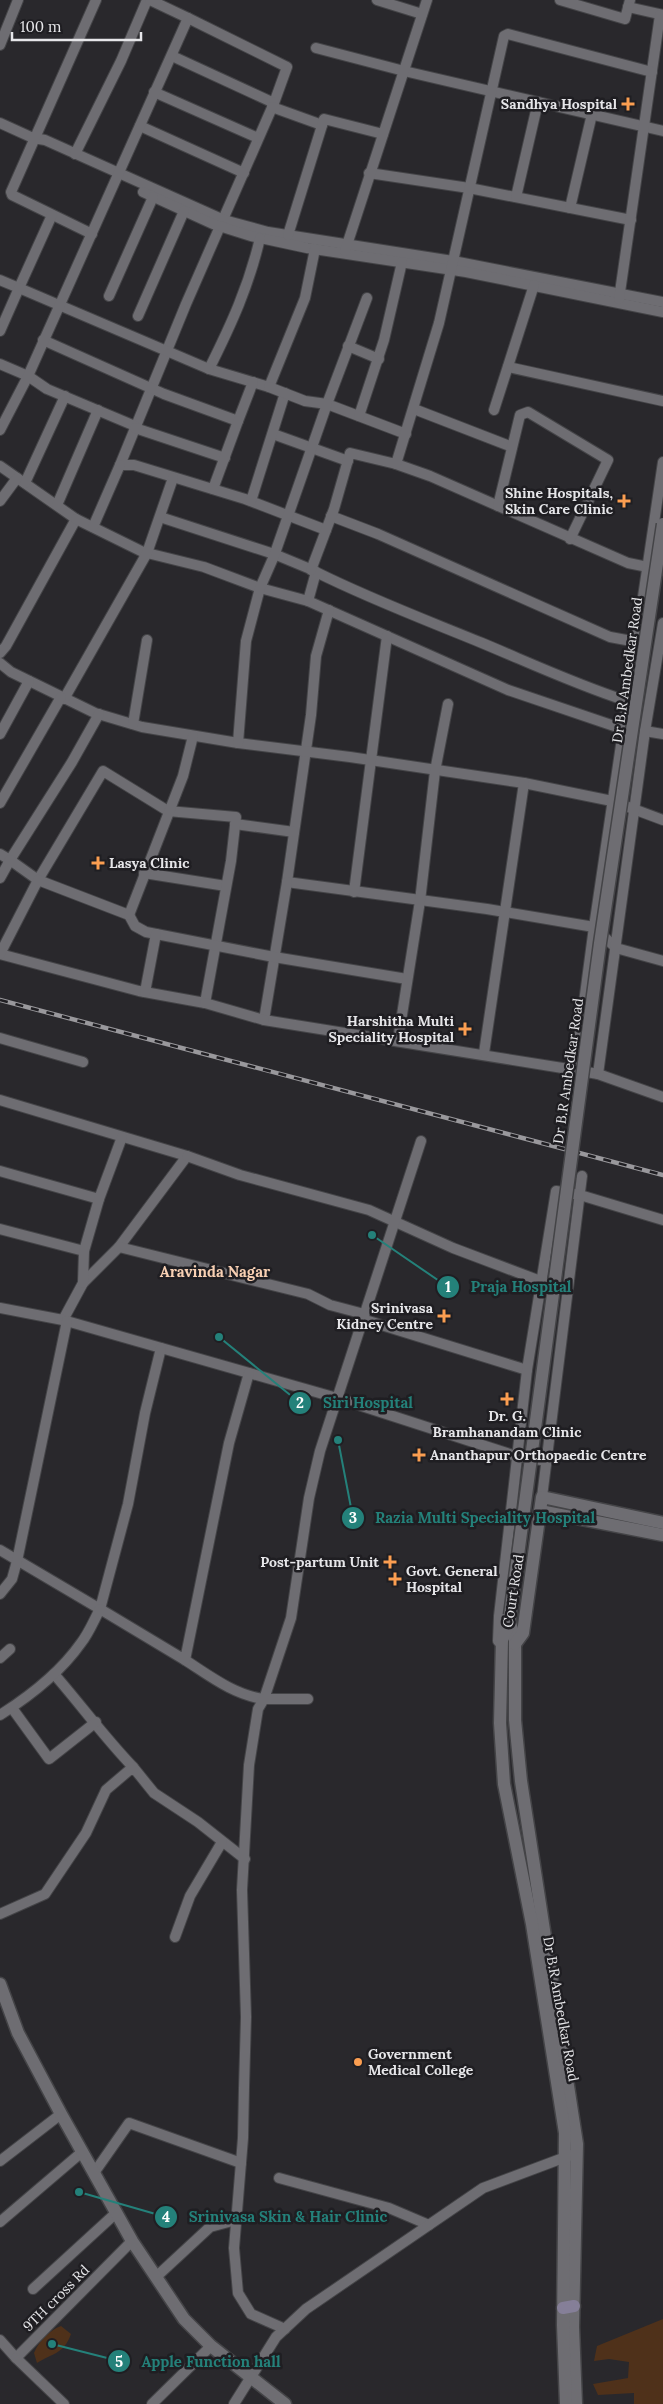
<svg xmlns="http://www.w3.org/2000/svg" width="663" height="2404" viewBox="0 0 663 2404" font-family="Lora,serif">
<rect width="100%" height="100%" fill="#29282c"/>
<g fill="#4f311a">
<path d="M663 2319V2404H634V2393L598 2395 593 2384 628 2378 629 2362 609 2359 594 2361 597 2346Z"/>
<path d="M61 2326 71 2334C64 2354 53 2353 37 2363L34 2353C39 2341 48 2331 61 2326Z"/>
</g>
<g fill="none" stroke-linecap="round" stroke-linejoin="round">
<defs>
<g id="minor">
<path d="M377 0 422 14"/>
<path d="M560 0 625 19 630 0"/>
<path d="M628 7 663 15"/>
<path d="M188 18 287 67 274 103 186 304 120 465H134L245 499 326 530"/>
<path d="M0 45 18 0"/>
<path d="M316 48 404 71 663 131"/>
<path d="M172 56 274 103"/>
<path d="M154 92 258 138"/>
<path d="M272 107 322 125"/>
<path d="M0 123 33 138 45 140 224 220 268 232 453 261 663 302"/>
<path d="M140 126 244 173"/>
<path d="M75 154 121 61 147 0"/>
<path d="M369 173 469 188 631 220"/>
<path d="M143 192 213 224 251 236 307 248 466 272 663 312"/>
<path d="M516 197 538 102"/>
<path d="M570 208 592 114"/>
<path d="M92 234 12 195 11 192 96 0"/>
<path d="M288 235 324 119 383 134"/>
<path d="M260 238C249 286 231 325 209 369L269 387 305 298 315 249"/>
<path d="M345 251 427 0"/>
<path d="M0 280 19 288 52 215"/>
<path d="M109 296 153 197"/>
<path d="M367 298 327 404 406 434"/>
<path d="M619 299 660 15"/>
<path d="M138 316 184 211"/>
<path d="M0 331 19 288 209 369"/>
<path d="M43 340 164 394 238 421 253 382"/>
<path d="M348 346 379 359"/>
<path d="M0 364 28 376 47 389 135 426"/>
<path d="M508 367 663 401"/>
<path d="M414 409 512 447"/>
<path d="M494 410 534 285"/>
<path d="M359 416 384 340 402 262"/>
<path d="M135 428 225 458"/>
<path d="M0 430 28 376 188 18 150 0"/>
<path d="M273 434 348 461"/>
<path d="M396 464 430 476 628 563 663 570"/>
<path d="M0 466 76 519 6 646 0 653"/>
<path d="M25 483 65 396"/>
<path d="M213 489 238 421"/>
<path d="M0 501 17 478"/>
<path d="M251 501 285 393"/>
<path d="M57 505 98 410"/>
<path d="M498 506 520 415 528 412 608 460 570 539"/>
<path d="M331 516 378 534 610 637 637 642"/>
<path d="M160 517 274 554 315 571"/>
<path d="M76 519 143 552 204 567 260 588 308 601 316 572C370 599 426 620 482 643 530 663 577 685 627 701"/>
<path d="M93 527 120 465"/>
<path d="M311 570 334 509 350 453 396 464 439 323 504 36 508 34 652 72"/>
<path d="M308 601 508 690 623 729"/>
<path d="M329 610 316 656 311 715 287 882 487 909 594 927 616 948 663 961"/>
<path d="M0 663 11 672 95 713 142 727 238 743 350 757 524 783 612 801 663 820"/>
<path d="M64 699 147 553 173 478"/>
<path d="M133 724 147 640"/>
<path d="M645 731 663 734"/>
<path d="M0 734 29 681"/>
<path d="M238 743 246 641 260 588 274 556 327 404 305 401 269 387"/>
<path d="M0 803 61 697"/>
<path d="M235 824 294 832"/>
<path d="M0 854 10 860 72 762 99 714"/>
<path d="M144 873 226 886"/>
<path d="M0 878 10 860 38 880 103 771 168 811 236 817 231 861 205 1003 139 991 0 954"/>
<path d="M287 882 264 1020 575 1070 598 1074 663 1097"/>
<path d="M354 892 387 636"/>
<path d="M129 915 135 926 146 932 274 957 407 979"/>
<path d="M0 954 38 880 129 915 183 776 193 736"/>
<path d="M145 992 156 934"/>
<path d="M205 1003 264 1020"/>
<path d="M0 1038 83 1062"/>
<path d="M398 1040 420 901 435 771 448 704"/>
<path d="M484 1053 524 783"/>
<path d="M575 1070 594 927 663 462"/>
<path d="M598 1074 645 731 663 623"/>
<path d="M0 1100 187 1156 119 1247 83 1283 63 1320"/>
<path d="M187 1156 240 1175 369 1210 453 1248 543 1282"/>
<path d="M0 1171 99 1199"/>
<path d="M0 1229 84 1251"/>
<path d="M119 1247 308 1294 330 1305 364 1314"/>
<path d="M83 1283 84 1251 99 1199 122 1137"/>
<path d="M0 1308 63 1320 337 1398 516 1456 547 1461"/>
<path d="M362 1319 527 1370"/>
<path d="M542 1497 582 1176"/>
<path d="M0 1550 100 1609 128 1504 145 1413 161 1348"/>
<path d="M0 1594 12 1579 17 1561 67 1321"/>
<path d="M501 1644 498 1641 499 1616 527 1370 556 1191 580 1195 663 1220"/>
<path d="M0 1658 10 1649"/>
<path d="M185 1660C210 1676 234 1695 264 1699L291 1618 309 1498 320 1451 421 1141"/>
<path d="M54 1674C81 1705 105 1738 133 1767"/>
<path d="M12 1708 49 1759 96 1722"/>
<path d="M0 1715C30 1696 60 1673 81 1643 89 1633 94 1620 100 1609L185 1660 229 1443 249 1373"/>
<path d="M0 1914 45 1894 86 1833 106 1790 133 1767 154 1793 198 1822 245 1859"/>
<path d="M175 1937 190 1896 222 1842"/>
<path d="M0 2161 61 2114"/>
<path d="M94 2173 129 2123 241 2163"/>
<path d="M279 2178 389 2208 429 2225"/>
<path d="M0 2222 82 2152"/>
<path d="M156 2277 210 2227 236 2220"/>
<path d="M33 2289 116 2213"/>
<path d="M285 2329 251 2314 238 2293 234 2248 243 2138 244 2088 246 2017 242 1890 249 1765 258 1709 264 1699H308"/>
<path d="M0 2340 16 2358 132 2241"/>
<path d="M16 2358 64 2404"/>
<path d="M152 2404 211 2346"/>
<path d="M234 2404 276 2337 306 2309 483 2188 571 2155"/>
</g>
<g id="tertiary">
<path d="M540 1511 663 1535"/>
<path d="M510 1615V1623L515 1639V1720L521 1781 577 2144 573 2327 576 2404"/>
<path d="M510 1623 502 1640 500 1723 504 1784 532 1924 565 2133 563 2325 566 2404"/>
<path d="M515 1644 523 1633 542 1497 663 1523"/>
<path d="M0 1984 18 2033 61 2114 132 2241 184 2319 211 2346 285 2404"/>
</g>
<path id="secondary" d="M563 2308 574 2306"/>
</defs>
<use href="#minor" stroke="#444447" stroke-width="12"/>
<use href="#tertiary" stroke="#444447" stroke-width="15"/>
<use href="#secondary" stroke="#444447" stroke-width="15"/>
<use href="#minor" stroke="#6e6d72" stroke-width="10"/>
<use href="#tertiary" stroke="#6e6d72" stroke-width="12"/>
<use href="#secondary" stroke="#857f98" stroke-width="12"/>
<defs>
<path id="rail" d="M0 1000 663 1175"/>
</defs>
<use href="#rail" stroke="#99989c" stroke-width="4.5"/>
<use href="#rail" stroke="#1f1e22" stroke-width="2.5" stroke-dasharray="8" stroke-linecap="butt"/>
<defs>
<path id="tertiary-bridge" d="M510 1615 600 943 663 524"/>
</defs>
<use href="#tertiary-bridge" stroke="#444447" stroke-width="15" stroke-linecap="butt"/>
<use href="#tertiary-bridge" stroke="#6e6d72" stroke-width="12"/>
</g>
<g fill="#fb9e51" stroke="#1f1e22" stroke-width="2">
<path d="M625.5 96.5h5v5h5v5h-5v5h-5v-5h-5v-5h5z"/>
<path d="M621.5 493.5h5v5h5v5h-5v5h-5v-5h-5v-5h5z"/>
<path d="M95.5 855.5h5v5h5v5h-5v5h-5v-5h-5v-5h5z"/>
<path d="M462.5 1021.5h5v5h5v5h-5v5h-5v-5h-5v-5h5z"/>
<path d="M441.5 1308.5h5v5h5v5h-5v5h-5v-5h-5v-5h5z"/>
<path d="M504.5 1391.5h5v5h5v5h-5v5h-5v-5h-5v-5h5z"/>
<path d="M416.5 1447.5h5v5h5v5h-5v5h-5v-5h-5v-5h5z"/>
<path d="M387.5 1554.5h5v5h5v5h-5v5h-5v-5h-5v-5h5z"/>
<path d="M392.5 1571.5h5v5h5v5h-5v5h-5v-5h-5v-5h5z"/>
<circle cx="358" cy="2062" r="5"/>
</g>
<g text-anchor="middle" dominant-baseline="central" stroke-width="5" stroke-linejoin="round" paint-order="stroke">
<g font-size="14" font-weight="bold" fill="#e6e6e9" stroke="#1f1e22" text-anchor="end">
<text x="617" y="104">Sandhya Hospital</text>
<text x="613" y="493">Shine Hospitals,<tspan x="613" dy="16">Skin Care Clinic</tspan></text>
<text x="109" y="863" text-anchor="start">Lasya Clinic</text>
<text x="454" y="1021">Harshitha Multi<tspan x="454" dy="16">Speciality Hospital</tspan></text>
<text x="433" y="1308">Srinivasa<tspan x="433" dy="16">Kidney Centre</tspan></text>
<text x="507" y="1416" text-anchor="middle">Dr. G.<tspan x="507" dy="16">Bramhanandam Clinic</tspan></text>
<text x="430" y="1455" text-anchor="start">Ananthapur Orthopaedic Centre</text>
<text x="379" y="1562">Post-partum Unit</text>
<text x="406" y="1571" text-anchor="start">Govt. General<tspan x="406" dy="16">Hospital</tspan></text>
<text x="368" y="2054" text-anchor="start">Government<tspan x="368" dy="16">Medical College</tspan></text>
</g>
<g font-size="14" fill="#e6e6e9" stroke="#1f1e22">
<text transform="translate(627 670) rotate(-82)">Dr B.R Ambedkar Road</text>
<text transform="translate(568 1071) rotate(-82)">Dr B.R Ambedkar Road</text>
<text transform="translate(513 1591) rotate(-81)">Court Road</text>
<text transform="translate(561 2009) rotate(80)">Dr B.R Ambedkar Road</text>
<text transform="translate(56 2298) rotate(-45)">9TH cross Rd</text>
</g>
<g font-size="15" font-weight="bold" fill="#f8d0b3" stroke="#1f1e22">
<text x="215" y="1271">Aravinda Nagar</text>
</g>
</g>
<path fill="none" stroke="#24817a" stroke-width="2" d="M372 1235L448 1287M219 1337L300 1403M338 1440L353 1518M79 2192L166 2217M52 2344L119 2361"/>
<g fill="#24817a" stroke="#1f1e22" stroke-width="2">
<circle cx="372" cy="1235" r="5"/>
<circle cx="219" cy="1337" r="5"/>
<circle cx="338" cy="1440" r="5"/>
<circle cx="79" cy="2192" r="5"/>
<circle cx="52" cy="2344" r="5"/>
<circle cx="448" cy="1287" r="12"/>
<circle cx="300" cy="1403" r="12"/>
<circle cx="353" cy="1518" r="12"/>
<circle cx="166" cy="2217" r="12"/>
<circle cx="119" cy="2361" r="12"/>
</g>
<g font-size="15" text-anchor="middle" font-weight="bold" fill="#fff">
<text x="448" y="1292">1</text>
<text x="300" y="1408">2</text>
<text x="353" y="1523">3</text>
<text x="166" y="2222">4</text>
<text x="119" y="2367">5</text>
</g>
<g font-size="15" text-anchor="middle" font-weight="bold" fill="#24817a" stroke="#1f1e22" stroke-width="5" stroke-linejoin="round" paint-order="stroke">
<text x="521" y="1292">Praja Hospital</text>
<text x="368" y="1408">Siri Hospital</text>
<text x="485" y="1523">Razia Multi Speciality Hospital</text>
<text x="288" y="2222">Srinivasa Skin &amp; Hair Clinic</text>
<text x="211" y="2367">Apple Function hall</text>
</g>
<path d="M12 32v8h129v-8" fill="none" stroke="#e6e6e9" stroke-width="2.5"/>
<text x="20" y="32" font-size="15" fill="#e6e6e9" stroke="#1f1e22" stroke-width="4" paint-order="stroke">100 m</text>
</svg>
